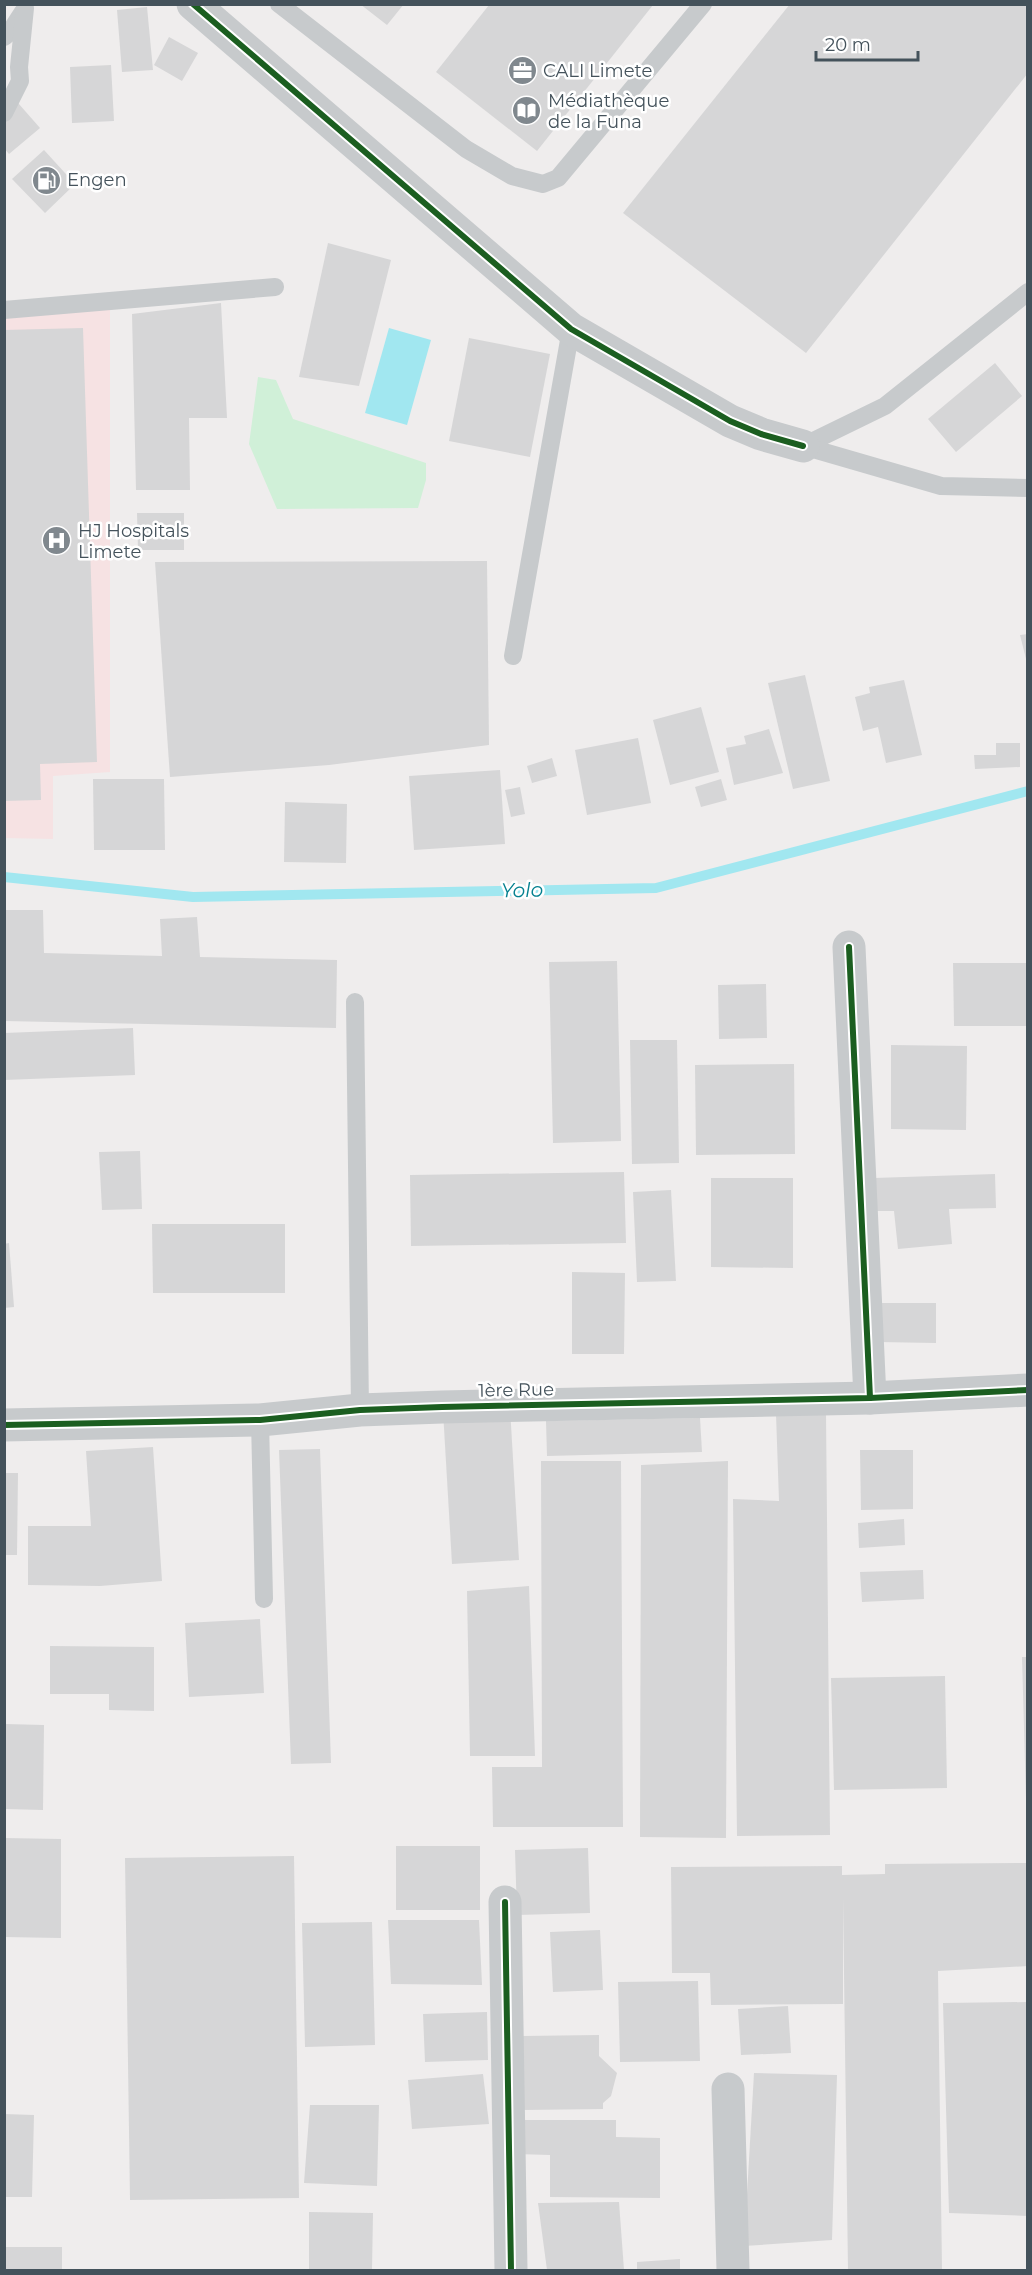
<svg xmlns="http://www.w3.org/2000/svg" width="1032" height="2275" viewBox="0 0 1032 2275" font-family="Montserrat,sans-serif">
<rect width="100%" height="100%" fill="#efeded"/>
<path fill="#f6e2e3" d="M110 301V772L53 776V839L5 838V310Z"/>
<path fill="#d0f0d8" d="M258 377 276 380 293 419 426 463V480L418 508 277 509 249 444Z"/>
<path fill="#a1e7f0" d="M389 328 431 340 407 425 365 413Z"/>
<g fill="none" stroke-linecap="round" stroke-linejoin="round">
<path stroke="#a1e7f0" stroke-width="10" d="M4 877 193 897 656 888 1028 791"/>
</g>
<g fill="#d6d6d7">
<path d="M360 4H404L387 25Z"/>
<path d="M790 4H1028V73L806 353 623 213Z"/>
<path d="M489 5H653L537 151 436 72Z"/>
<path d="M147 7 153 70 122 72 117 10Z"/>
<path d="M169 37 198 53 182 81 154 65Z"/>
<path d="M111 65 114 121 72 123 70 67Z"/>
<path d="M4 87 40 128 9 154 4 148Z"/>
<path d="M44 150 75 184 45 213 12 179Z"/>
<path d="M328 243 391 260 359 386 299 377Z"/>
<path d="M221 303 227 418H189L190 490H136L132 314Z"/>
<path d="M83 328 97 762 40 764 41 800 4 801V330Z"/>
<path d="M469 338 550 354 530 457 449 441Z"/>
<path d="M995 363 1022 396 956 452 928 419Z"/>
<path d="M137 513H184V550H138Z"/>
<path d="M487 561 489 745 329 765 170 777 155 562Z"/>
<path d="M1028 634V663H1027L1020 635Z"/>
<path d="M805 675 830 781 793 789 768 683Z"/>
<path d="M904 680 922 755 886 763 878 727 863 731 855 697 870 693 869 687Z"/>
<path d="M701 707 719 772 670 785 653 720Z"/>
<path d="M769 729 783 773 734 785 726 748 746 744 744 736Z"/>
<path d="M638 738 651 803 587 815 575 750Z"/>
<path d="M996 743H1020V767L975 769 974 755H996Z"/>
<path d="M552 758 557 776 532 783 527 766Z"/>
<path d="M500 770 505 844 414 850 409 776Z"/>
<path d="M93 779H164L165 850H94Z"/>
<path d="M721 779 727 800 701 807 695 787Z"/>
<path d="M520 787 525 814 511 817 505 790Z"/>
<path d="M285 802 347 804 346 863 284 862Z"/>
<path d="M4 910H43L44 953 162 956 160 919 197 917 200 957 337 960 336 1028 4 1021Z"/>
<path d="M617 961 621 1141 553 1143 549 962Z"/>
<path d="M953 963H1028V1026H954Z"/>
<path d="M766 984 767 1038 719 1039 718 985Z"/>
<path d="M133 1028 135 1075 4 1080V1033Z"/>
<path d="M630 1040H677L679 1163 632 1164Z"/>
<path d="M891 1045 967 1046 966 1130 891 1129Z"/>
<path d="M794 1064 795 1154 696 1155 695 1065Z"/>
<path d="M140 1151 142 1209 102 1210 99 1152Z"/>
<path d="M624 1172 626 1243 411 1246 410 1175Z"/>
<path d="M995 1174 996 1208 949 1209 952 1244 898 1249 894 1211H875L874 1178Z"/>
<path d="M711 1178H793V1268L711 1267Z"/>
<path d="M671 1190 676 1281 637 1282 633 1192Z"/>
<path d="M152 1224H285V1293H153Z"/>
<path d="M9 1243 14 1307 4 1308V1244Z"/>
<path d="M572 1272 625 1273 624 1354H572Z"/>
<path d="M879 1303H936V1343L878 1342Z"/>
<path d="M510 1408 519 1560 452 1564 443 1411Z"/>
<path d="M776 1414H826L830 1835 737 1836 733 1499 779 1501Z"/>
<path d="M700 1418 702 1452 547 1456 546 1421Z"/>
<path d="M153 1447 162 1581 100 1586 28 1585V1526H91L86 1451Z"/>
<path d="M320 1449 331 1763 291 1764 279 1450Z"/>
<path d="M860 1450H913V1509L861 1510Z"/>
<path d="M541 1461H621L623 1827H493L492 1767H542Z"/>
<path d="M728 1461 726 1838 640 1837 641 1465Z"/>
<path d="M4 1473H18L17 1555H4Z"/>
<path d="M904 1519 905 1545 859 1548 858 1523Z"/>
<path d="M923 1570 924 1599 862 1602 860 1572Z"/>
<path d="M529 1586 535 1756H470L467 1591Z"/>
<path d="M260 1619 264 1693 189 1697 185 1623Z"/>
<path d="M50 1646 154 1647V1711L109 1710V1694H50Z"/>
<path d="M1022 1657H1028V1799H1026Z"/>
<path d="M945 1676 947 1788 834 1790 831 1678Z"/>
<path d="M5 1724 44 1725 43 1810 5 1809Z"/>
<path d="M4 1838 61 1839V1938L4 1937Z"/>
<rect x="396" y="1846" width="84" height="64"/>
<path d="M588 1848 590 1913 517 1915 515 1850Z"/>
<path d="M294 1856 299 2198 130 2200 125 1858Z"/>
<path d="M1028 1863V1966L938 1971 942 2270H848L843 1898V2004L711 2005 710 1973H672L671 1867 842 1866V1875L885 1874V1864Z"/>
<path d="M388 1920H479L482 1985 391 1984Z"/>
<path d="M372 1922 375 2045 305 2047 302 1923Z"/>
<path d="M600 1930 603 1990 553 1992 550 1932Z"/>
<path d="M698 1981 700 2061 620 2062 618 1982Z"/>
<path d="M1028 2002V2216L949 2213 943 2003Z"/>
<path d="M788 2006 791 2053 741 2055 738 2009Z"/>
<path d="M487 2012 488 2060 425 2062 423 2014Z"/>
<path d="M599 2035V2056L617 2073 611 2096 603 2103V2109L523 2110 522 2036Z"/>
<path d="M754 2073 837 2075 832 2240 744 2246Z"/>
<path d="M483 2074 489 2124 412 2129 408 2080Z"/>
<path d="M310 2105H379L377 2186 304 2183Z"/>
<path d="M4 2114 34 2115 32 2197H4Z"/>
<path d="M516 2120H616V2137L660 2138V2198L550 2197V2155L516 2154Z"/>
<path d="M619 2202 624 2270H547L538 2203Z"/>
<path d="M309 2212 373 2213 372 2270H309Z"/>
<rect x="4" y="2247" width="58" height="23"/>
<path d="M680 2259V2270H637V2262Z"/>
</g>
<g fill="none" stroke-linecap="round" stroke-linejoin="round">
<g stroke="#c7cacc" stroke-width="18">
<path d="M279 4 466 149 512 176 543 184 558 178 703 4"/>
<path d="M4 37 10 32 23 12"/>
<path d="M4 113 20 81 19 67 25 8"/>
<path d="M4 310 275 287"/>
<path d="M803 446 885 406 1028 292"/>
<path d="M803 446 941 486 1028 488"/>
<path d="M513 656 571 329"/>
<path d="M355 1002 360 1410"/>
<path d="M260 1420 264 1599"/>
</g>
<g stroke="#c7cacc" stroke-width="33">
<path d="M193 4 571 329 730 421 761 434 803 446"/>
<path d="M849 947 870 1398"/>
<path d="M4 1425 260 1420 360 1410 442 1407 870 1398 1028 1390"/>
<path d="M505 1902 511 2270"/>
<path d="M728 2089 733 2270"/>
</g>
<defs>
<g id="cycleway">
<path d="M193 4 571 329 730 421 761 434 803 446"/>
<path d="M849 947 870 1398"/>
<path d="M4 1425 260 1420 360 1410 442 1407 870 1398 1028 1390"/>
<path d="M505 1902 511 2270"/>
</g>
</defs>
<use href="#cycleway" stroke="#fff" stroke-width="10"/>
<use href="#cycleway" stroke="#1b5e20" stroke-width="6"/>
</g>
<defs>
<symbol id="office-disc" viewBox="-11 -11 22 22"><circle r="9.5" fill="#80888e" stroke="#fff"/><path d="M-6-3h4V-5.5h4V-3h4V5H-6ZM-1-4.5V-3h2v-1.5ZM-6 0V1H6V0Z" fill="#fff"/></symbol>
<symbol id="library-disc" viewBox="-11 -11 22 22"><circle r="9.5" fill="#80888e" stroke="#fff"/><path d="M-6-4Q-3-5.5-.7-3.5V5Q-3 3-6 4ZM6-4Q3-5.5 .7-3.5V5Q3 3 6 4Z" fill="#fff"/></symbol>
<symbol id="fuel-disc" viewBox="-11 -11 22 22"><circle r="9.5" fill="#80888e" stroke="#fff"/><path d="M-5.5-6h7V0h2V4h1.3V-2.5L3-4.5l.8-.8L6-3V5H2.5V1h-1V6h-7ZM-4.2-4.7v3.2H.2V-4.7Z" fill="#fff"/></symbol>
<symbol id="hospital-disc" viewBox="-11 -11 22 22"><circle r="9.5" fill="#80888e" stroke="#fff"/><path d="M-5-5h3v3.5h4V-5h3V5h-3V1.5h-4V5h-3Z" fill="#fff"/></symbol>
</defs>
<g fill-rule="evenodd">
<use href="#office-disc" x="506" y="54" width="33" height="33"/>
<use href="#library-disc" x="510" y="94" width="33" height="33"/>
<use href="#fuel-disc" x="30" y="164" width="33" height="33"/>
<use href="#hospital-disc" x="40" y="524" width="33" height="33"/>
</g>
<g text-anchor="middle" dominant-baseline="central" stroke-width="5" stroke-linejoin="round" paint-order="stroke">
<g font-size="18" fill="#44525b" stroke="#fff" text-anchor="start">
<text x="543" y="71">CALI Limete</text>
<text x="548" y="101">Médiathèque<tspan x="548" dy="21">de la Funa</tspan></text>
<text x="67" y="180">Engen</text>
<text x="78" y="531">HJ Hospitals<tspan x="78" dy="21">Limete</tspan></text>
</g>
<g font-size="18" fill="#44525b" stroke="#fff">
<text transform="translate(516 1390) rotate(-1)">1ère Rue</text>
</g>
<g font-size="20" font-style="italic" fill="#058190" stroke="#fff">
<text transform="translate(522 890) rotate(-1)">Yolo</text>
</g>
</g>
<rect width="1032" height="2275" fill="none" stroke="#44525b" stroke-width="12"/>
<path d="M816 51v9h102v-9" fill="none" stroke="#44525b" stroke-width="3"/>
<text x="825" y="51" font-size="18" fill="#44525b" stroke="#ffffff" stroke-width="4.5" paint-order="stroke">20 m</text>
</svg>
